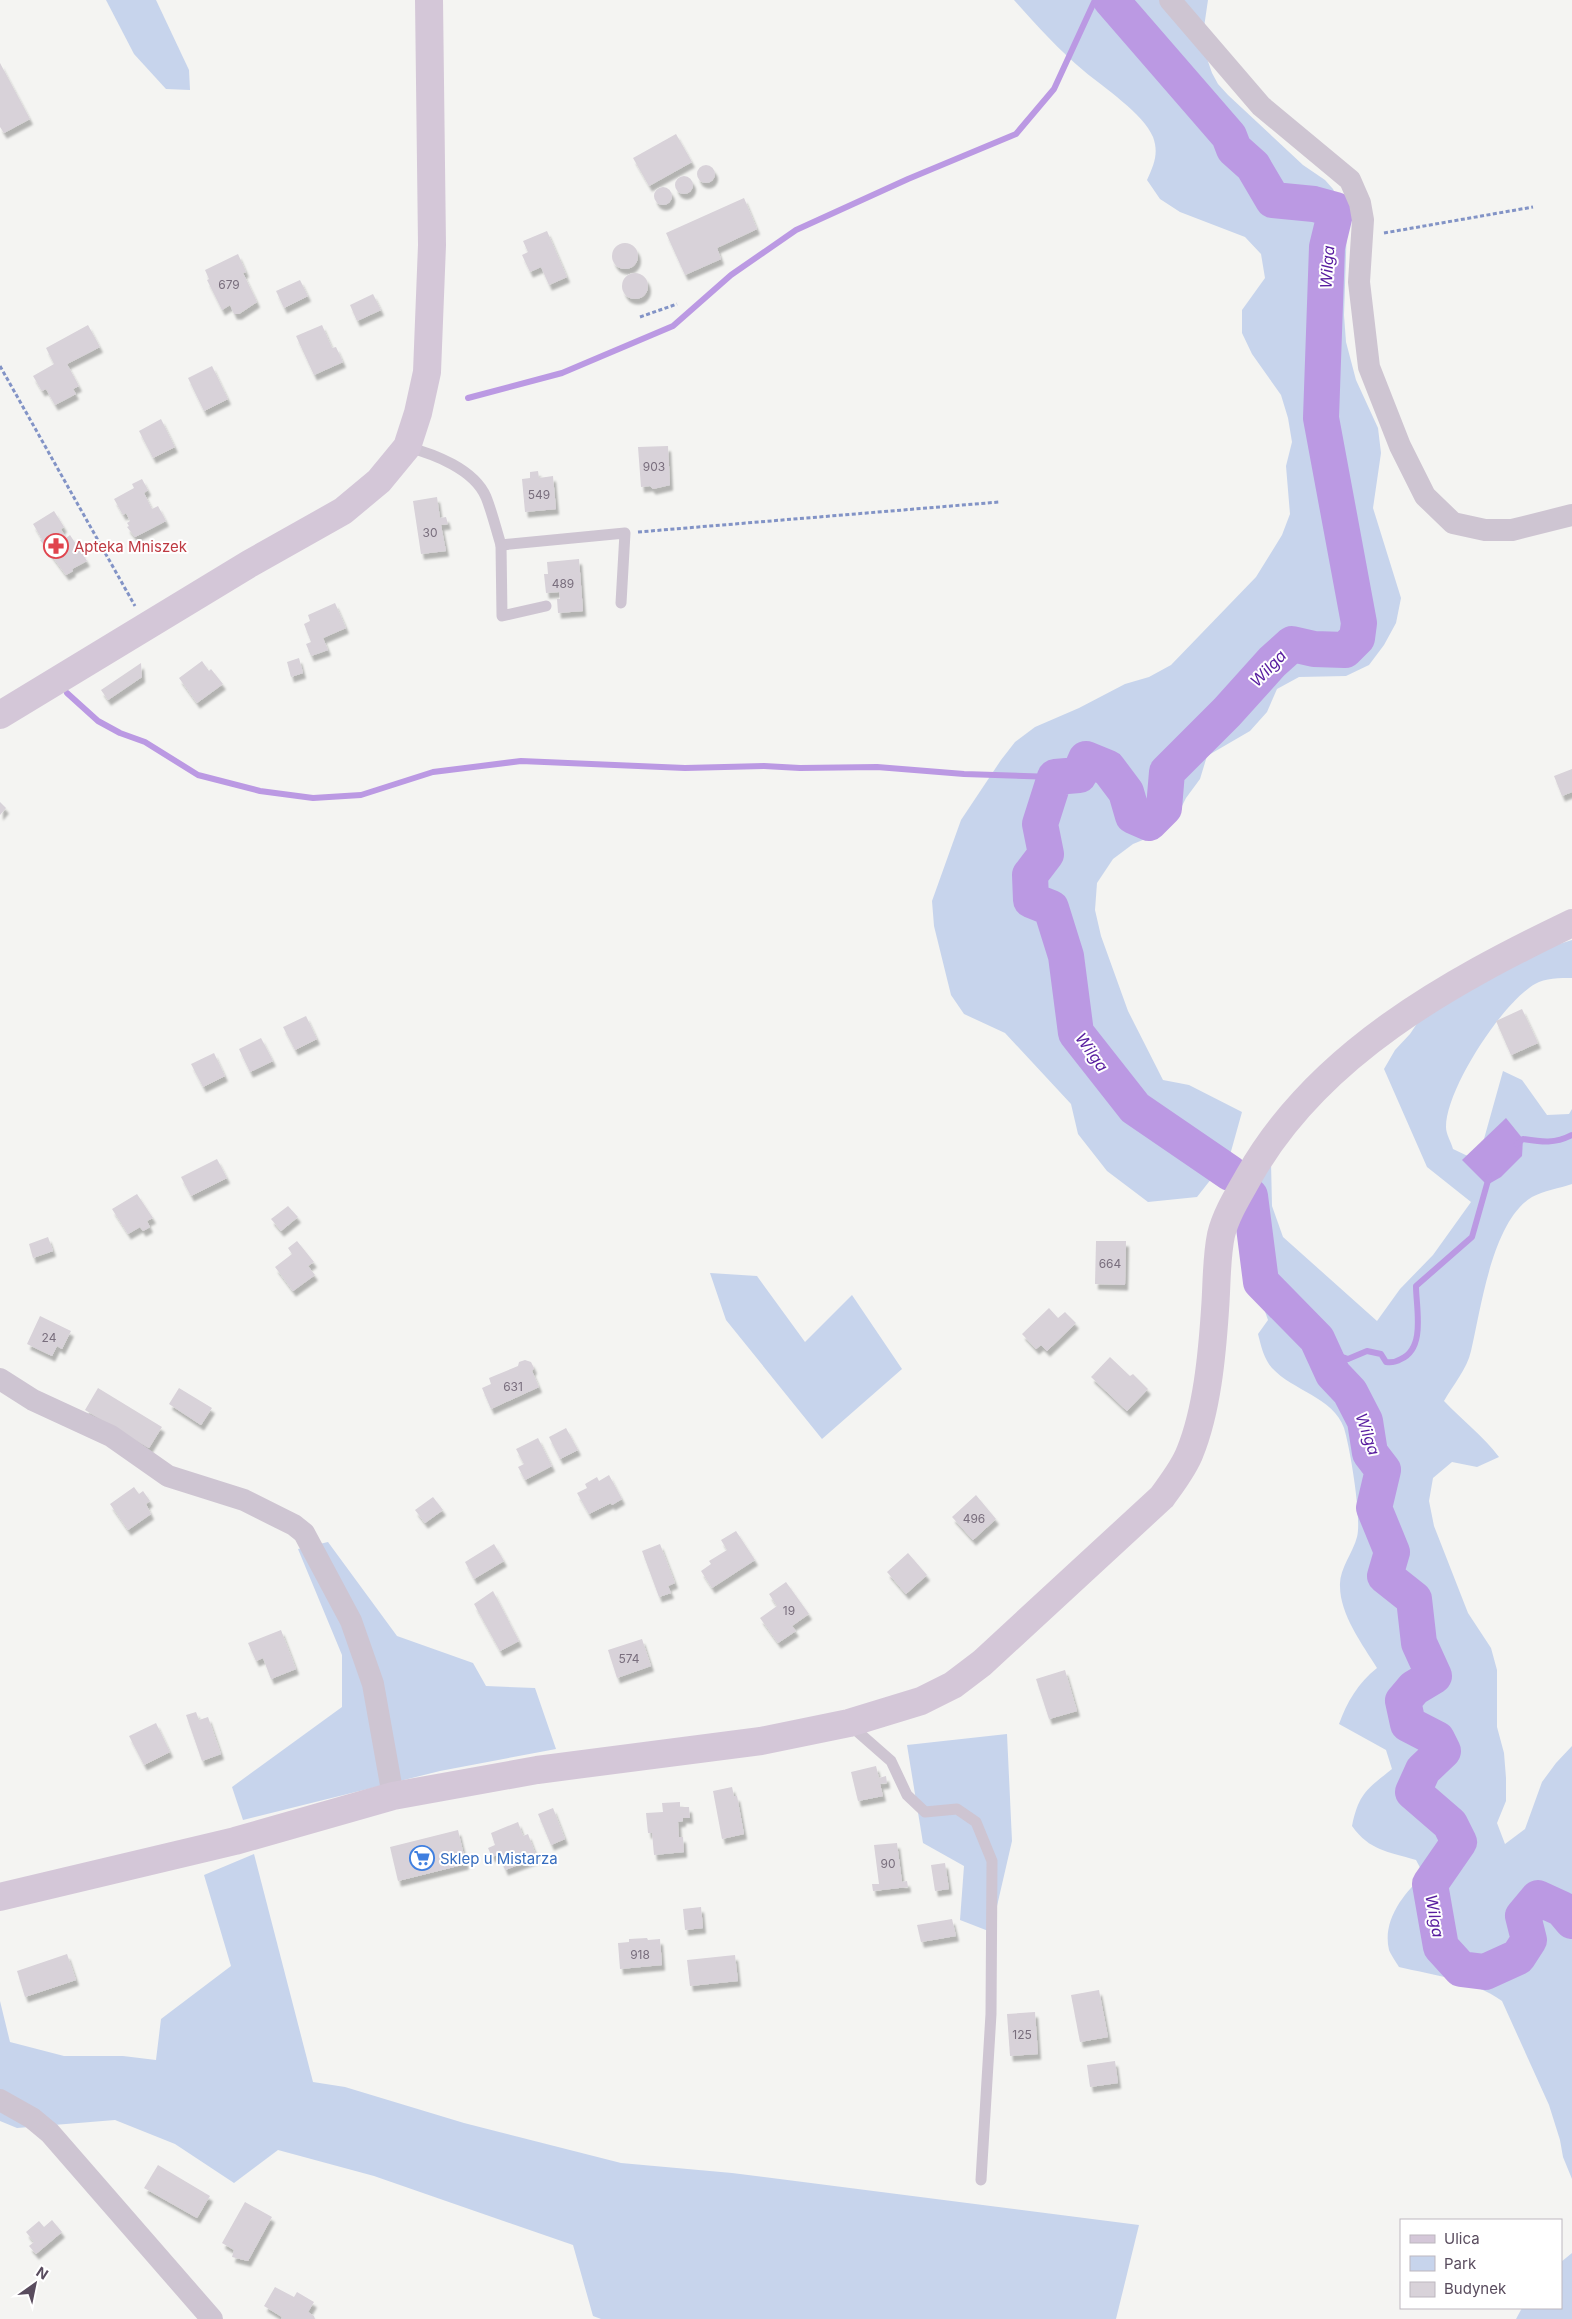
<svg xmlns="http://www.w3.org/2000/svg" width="1572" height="2319" viewBox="0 0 1572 2319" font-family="Inter,sans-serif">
<defs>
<filter id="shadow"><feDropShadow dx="3" dy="5.5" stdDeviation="1" flood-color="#0004"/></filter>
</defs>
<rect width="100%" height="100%" fill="#f4f4f2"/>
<g fill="#c7d4ec">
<path d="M106 0H156L189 70 190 90 166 89 134 54Z"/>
<path d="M1014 0H1208L1203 34V47L1212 73 1218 84 1228 95 1303 165 1325 180 1333 189 1344 213 1347 225 1344 315 1346 342 1356 380 1378 428 1381 453 1373 508 1401 598 1396 623 1384 645 1369 665 1346 676 1299 677 1277 689 1267 712 1250 731 1207 756 1200 779 1186 798 1175 820 1155 835 1133 844 1113 859 1097 883 1095 910 1101 936 1128 1011 1163 1080 1189 1085 1242 1112 1230 1155 1197 1197 1148 1202 1107 1171 1078 1134 1071 1104 1005 1033 964 1014 951 995 934 926 932 901 961 820 1001 760 1015 742 1035 727 1079 708 1125 684 1149 677 1171 665 1256 577 1282 535 1290 514 1286 466 1292 442 1288 418 1281 395 1252 354 1242 333V310L1265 278 1261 254 1245 237 1180 212 1160 199 1147 180C1154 165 1159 153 1153 137 1144 114 1103 87 1084 71 1059 50 1036 25 1014 0Z"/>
<path d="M1572 940V978C1560 978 1545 978 1535 984 1502 1003 1446 1089 1446 1127 1446 1134 1451 1142 1453 1149L1474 1159 1484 1139 1503 1071 1522 1080 1547 1115 1569 1114 1572 1109V1184C1560 1188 1543 1191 1532 1197 1492 1221 1481 1309 1471 1351 1467 1369 1453 1385 1444 1401 1462 1420 1483 1436 1499 1457L1477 1467 1452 1462 1433 1478 1429 1501 1434 1526 1468 1613 1491 1648 1497 1670V1727L1504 1753 1506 1778V1801L1497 1823 1505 1844 1525 1829 1542 1782 1556 1763 1572 1746V2179L1563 2157 1560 2140 1549 2105 1502 2001C1473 1980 1433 1975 1399 1967 1396 1962 1391 1955 1389 1950 1382 1920 1404 1893 1424 1875L1416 1860C1387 1851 1370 1851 1352 1826 1359 1793 1367 1789 1392 1769L1386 1750 1339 1724C1347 1702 1358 1683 1377 1668 1363 1645 1340 1615 1340 1586 1339 1569 1353 1553 1357 1537 1362 1519 1350 1447 1344 1428 1333 1397 1293 1391 1272 1368 1264 1359 1261 1346 1258 1334L1268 1320 1262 1303 1250 1290 1241 1254 1251 1202 1271 1162 1272 1206 1283 1237 1377 1321 1400 1289 1433 1255 1471 1202 1427 1167 1384 1069 1395 1050 1410 1034 1422 1016 1518 957Z"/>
<path d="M710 1273 757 1276 805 1342 852 1295 902 1369 822 1439 726 1320Z"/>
<path d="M328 1542 397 1636 473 1663 486 1686 535 1688 556 1749 440 1771 243 1820 232 1787 342 1707V1655L298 1549Z"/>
<path d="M1007 1734 1012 1841 991 1932 960 1920 964 1866 923 1843 907 1745Z"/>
<path d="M254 1854 313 2082 345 2087 464 2123 621 2163 732 2173 1139 2225 1116 2319H601L593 2316 573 2245 374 2176 278 2150 234 2183 175 2144 115 2120 17 2128 0 2121V2001L10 2042 64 2056H123L156 2060 161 2019 231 1966 204 1875Z"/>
<path d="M1572 2253V2319H1516L1522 2308H1561V2262Z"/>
</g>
<path fill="#bb99e3" d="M1506 1118 1523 1139 1522 1156 1501 1177 1487 1185 1462 1160Z"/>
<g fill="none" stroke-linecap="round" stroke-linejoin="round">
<g stroke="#bb99e3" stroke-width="6">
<path d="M468 398 562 373 673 326 731 275 796 230 908 179 1016 134 1054 89 1095 0"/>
<path d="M67 693 98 721 120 733 145 742 198 775 260 791 313 798 361 795 433 772 521 761 685 768 764 766 800 768 877 767 964 774 1055 777"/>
<path d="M1517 1144 1523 1139C1542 1142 1555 1144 1572 1135"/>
<path d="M1323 1350 1348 1359 1367 1351 1381 1354 1386 1362C1392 1363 1396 1362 1401 1359 1426 1348 1416 1308 1416 1286L1472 1237 1489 1177"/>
</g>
<g stroke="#bb99e3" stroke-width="36">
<path d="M1111 0 1229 136 1234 149 1253 166 1273 200 1314 204 1336 210 1327 247 1321 418 1359 623 1357 638 1345 650 1314 649 1292 644 1272 662 1227 712 1167 772 1164 808 1149 823 1133 816 1126 792 1108 768 1086 759 1079 775 1055 777 1040 824 1046 854 1030 875 1031 900 1051 908 1066 956 1076 1033 1135 1108 1230 1173"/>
<path d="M1250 1196 1261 1282 1317 1339 1333 1374 1350 1392 1365 1421 1370 1453 1383 1470 1374 1508 1392 1552 1385 1576 1414 1599 1419 1643 1434 1676 1414 1688 1403 1701 1408 1724 1437 1739 1443 1751 1423 1770 1413 1792 1450 1824 1459 1842 1430 1884 1441 1947 1461 1969 1485 1972 1518 1957 1529 1940 1523 1916 1538 1898 1562 1909 1572 1921"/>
</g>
</g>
<g fill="#d8d2d9" filter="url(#shadow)">
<path d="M0 63 30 119 4 133 0 127Z"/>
<path d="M676 134 692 162 649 186 633 158Z"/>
<circle cx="706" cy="174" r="9"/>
<circle cx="684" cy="185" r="9"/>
<circle cx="663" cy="196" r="9"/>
<path d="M744 198 757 229 717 248 721 259 685 275 666 233Z"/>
<path d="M547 231 567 277 549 285 541 267 530 272 522 255 528 252 523 241Z"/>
<circle cx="625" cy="256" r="13"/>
<path d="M238 254 246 272 243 273 257 302 239 314H234L230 305 222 310 207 280 209 279 205 270Z"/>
<circle cx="635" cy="286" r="13"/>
<path d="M300 280 308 296 284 308 276 291Z"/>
<path d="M373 294 381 310 357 321 350 305Z"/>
<path d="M88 325 100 347 67 364 79 386 73 389 76 394 55 405 46 389 42 391 33 376 54 364 46 348Z"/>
<path d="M322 325 332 348 336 347 343 362 314 375 296 336Z"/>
<path d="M212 366 228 399 204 411 188 378Z"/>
<path d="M161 419 175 447 153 458 139 431Z"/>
<path d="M668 446 670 485 653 489 650 486 641 487 638 447Z"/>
<path d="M538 471 539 478 553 476 556 509 525 512 522 479 530 478V472Z"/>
<path d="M142 479 148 490 144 493 152 509 158 506 166 521 135 537 127 527 129 526 127 523 130 521 126 513 123 515 114 499 134 488 132 484Z"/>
<path d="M437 497 440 518 446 517 448 524 441 525 446 551 421 554 413 501Z"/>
<path d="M54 511 64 527 61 529 66 538 70 535 87 561 72 569 73 571 66 575 40 540 42 539 33 524Z"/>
<path d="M579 559 583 611 558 613 557 599H560L559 592 546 593 544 574H548L547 562Z"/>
<path d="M335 603 346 628 323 638 328 650 311 656 306 644 311 642 304 624 310 621 308 615Z"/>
<path d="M299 658 303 673 291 677 287 662Z"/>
<path d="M202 661 209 671 211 669 223 684 197 703 179 678Z"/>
<path d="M141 663 142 677 108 700 101 690Z"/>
<path d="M1572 769V792L1562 796 1554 776Z"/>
<path d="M0 802 6 808 0 815Z"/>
<path d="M1522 1009 1538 1043 1511 1055 1496 1021Z"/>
<path d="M306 1016 317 1039 295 1050 283 1027Z"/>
<path d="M261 1038 273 1061 250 1072 239 1049Z"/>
<path d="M214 1053 225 1076 203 1087 191 1064Z"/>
<path d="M217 1159 227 1178 191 1196 181 1177Z"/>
<path d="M137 1194 153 1218 147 1221 150 1227 143 1231 140 1227 128 1234 112 1209Z"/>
<path d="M288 1206 298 1217 281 1231 271 1219Z"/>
<path d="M48 1237 53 1251 33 1258 29 1244Z"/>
<path d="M297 1241 314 1262 308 1266 315 1275 293 1291 275 1267 292 1254 288 1248Z"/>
<path d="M1096 1241H1126L1125 1285 1095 1284Z"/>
<path d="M1049 1308 1058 1318 1065 1312 1076 1323 1047 1351 1041 1345 1036 1349 1022 1334Z"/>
<path d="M40 1316 71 1331 62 1349 57 1346 52 1356 27 1344Z"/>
<path d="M1110 1357 1130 1376 1133 1374 1148 1389 1127 1411 1091 1377Z"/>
<path d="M525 1360 531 1362 534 1368 532 1371 539 1387 491 1409 482 1388 491 1384 489 1378 518 1366 519 1362Z"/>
<path d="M98 1388 162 1427 149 1448 85 1410Z"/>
<path d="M179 1388 212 1408 201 1425 169 1404Z"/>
<path d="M566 1428 578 1450 560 1459 549 1437Z"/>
<path d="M538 1438 552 1466 525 1480 518 1467 524 1464 516 1449Z"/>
<path d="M609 1475 622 1499 612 1505 611 1503 589 1514 577 1493 587 1488 585 1484 597 1477 599 1481Z"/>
<path d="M134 1487 139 1494 143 1491 150 1501 146 1504 151 1514 128 1530 110 1504Z"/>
<path d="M976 1495 996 1519 973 1540 952 1517Z"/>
<path d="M433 1497 443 1510 425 1523 415 1510Z"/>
<path d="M736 1531 755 1560 712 1588 701 1571 711 1564 709 1561 727 1550 721 1540Z"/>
<path d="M494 1544 504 1561 474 1579 465 1562Z"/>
<path d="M660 1544 675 1583 668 1586 671 1593 659 1597 642 1551Z"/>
<path d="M908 1553 927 1575 906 1594 887 1572Z"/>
<path d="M786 1582 809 1614 792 1626 796 1631 778 1643 760 1618 777 1606 769 1594Z"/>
<path d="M493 1591 519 1641 500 1651 474 1604Z"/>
<path d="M281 1630 296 1669 271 1679 263 1658 256 1661 248 1643Z"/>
<path d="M642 1639 651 1666 617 1678 608 1650Z"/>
<path d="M1065 1670 1077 1711 1049 1719 1036 1679Z"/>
<path d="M196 1712 199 1720 208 1717 221 1754 202 1761 186 1715Z"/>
<path d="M156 1723 170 1752 144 1765 129 1736Z"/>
<path d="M876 1766 879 1778 886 1776 887 1783 880 1784 883 1796 858 1801 851 1772Z"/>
<path d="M732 1787 734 1796H737L744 1834 722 1839 713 1791Z"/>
<path d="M680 1802V1807H689L690 1818H683V1821L678 1822 679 1837H683L684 1852 654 1855 652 1833H648L646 1813 663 1812 662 1803Z"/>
<path d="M553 1808 565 1839 551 1845 538 1814Z"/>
<path d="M518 1822 523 1836 528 1834 537 1858 505 1870 499 1854 492 1857 488 1848 495 1845 491 1833Z"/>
<path d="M458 1830 466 1864 398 1881 390 1847Z"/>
<path d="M897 1843 902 1882 907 1881 908 1887 873 1891 872 1884H879L874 1845Z"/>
<path d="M945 1863 949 1889 935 1891 931 1865Z"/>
<path d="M701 1907 703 1928 685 1930 683 1909Z"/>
<path d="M952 1919 956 1936 921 1942 917 1925Z"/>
<path d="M647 1938 648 1940 660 1939 662 1965 620 1969 618 1943 629 1942V1939Z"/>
<path d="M67 1954 76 1980 25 1997 17 1971Z"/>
<path d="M735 1955 738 1981 690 1986 687 1960Z"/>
<path d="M1099 1990 1108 2037 1080 2042 1071 1995Z"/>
<path d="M1035 2012 1038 2054 1010 2056 1007 2014Z"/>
<path d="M1115 2061 1118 2083 1090 2087 1087 2065Z"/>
<path d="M158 2165 210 2196 197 2218 144 2188Z"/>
<path d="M245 2202 272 2217 248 2261 232 2257 234 2250 222 2243Z"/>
<path d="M52 2220 62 2232 36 2254 29 2246 34 2242 26 2232 39 2221 44 2227Z"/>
<path d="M275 2287 294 2297 297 2292 314 2302 308 2312 314 2316 315 2319H281L282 2317 264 2306Z"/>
</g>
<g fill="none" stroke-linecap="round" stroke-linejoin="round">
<g stroke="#8293c6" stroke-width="3" stroke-dasharray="4 2.5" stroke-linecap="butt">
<path d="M1384 233 1533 207"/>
<path d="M640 317 677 304"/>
<path d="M0 366 135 606"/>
<path d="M638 532 999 502"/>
</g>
<g stroke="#cec5d2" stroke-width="11">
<path d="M407 447C434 454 474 469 486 497 492 512 496 529 501 545L625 533 621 603"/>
<path d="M501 545 502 616 546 606"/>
<path d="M850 1725 891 1761 907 1795 925 1812 957 1809 976 1822 992 1861 991 2014 981 2180"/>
</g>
<g stroke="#cec5d2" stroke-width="22">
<path d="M1170 0 1261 106 1350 180 1360 203 1363 220 1359 282 1369 367 1400 446 1425 496 1453 523 1485 530H1512L1572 515"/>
<path d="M0 1379 33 1400 111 1436 168 1476 244 1500 294 1525 304 1533 351 1621 373 1684 393 1796"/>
<path d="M0 2100 32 2118 50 2133 212 2319"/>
</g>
<g stroke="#d4c7d8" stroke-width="28">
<path d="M0 715 249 564 343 511 379 481 407 447 418 413 427 372 432 245 429 0"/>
<path d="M0 1897 235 1841 393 1796 537 1770 761 1741 849 1723 921 1701 953 1685 982 1663 1162 1497C1172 1483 1184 1468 1190 1452 1207 1410 1212 1355 1215 1310 1217 1285 1216 1259 1221 1235 1226 1214 1239 1194 1249 1176 1318 1054 1449 982 1572 923"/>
</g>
</g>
<defs>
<symbol id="pharmacy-ring" viewBox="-11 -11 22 22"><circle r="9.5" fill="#fff" stroke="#e0444e" stroke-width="1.5"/><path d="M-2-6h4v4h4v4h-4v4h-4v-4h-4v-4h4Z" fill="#e0444e"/></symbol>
<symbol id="supermarket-ring" viewBox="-11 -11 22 22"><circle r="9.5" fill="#fff" stroke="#3f7fe0" stroke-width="1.5"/><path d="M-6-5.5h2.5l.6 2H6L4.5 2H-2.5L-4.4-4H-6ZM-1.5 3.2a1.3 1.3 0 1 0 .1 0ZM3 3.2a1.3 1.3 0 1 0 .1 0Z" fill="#3f7fe0"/></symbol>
</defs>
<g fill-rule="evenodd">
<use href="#pharmacy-ring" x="42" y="532" width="28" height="28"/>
<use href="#supermarket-ring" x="408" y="1844" width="28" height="28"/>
</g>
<g text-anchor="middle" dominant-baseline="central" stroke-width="4" stroke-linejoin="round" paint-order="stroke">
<g font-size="12" fill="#796e7d">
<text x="229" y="284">679</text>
<text x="654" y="466">903</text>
<text x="539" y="494">549</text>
<text x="430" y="532">30</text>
<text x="563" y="583">489</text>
<text x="1110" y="1263">664</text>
<text x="49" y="1337">24</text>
<text x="513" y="1386">631</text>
<text x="974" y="1518">496</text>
<text x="789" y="1610">19</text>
<text x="629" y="1658">574</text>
<text x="888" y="1863">90</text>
<text x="640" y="1954">918</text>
<text x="1022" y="2034">125</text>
</g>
<g font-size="15" fill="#be3a42" stroke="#fff" text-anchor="start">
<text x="74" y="546">Apteka Mniszek</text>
</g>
<g font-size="15" fill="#366cbe" stroke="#fff" text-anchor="start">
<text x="440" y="1858">Sklep u Mistarza</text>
</g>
<g font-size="16" font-style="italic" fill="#581d9f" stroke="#fff">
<text transform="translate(1327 267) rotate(-86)">Wilga</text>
<text transform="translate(1268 668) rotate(-46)">Wilga</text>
<text transform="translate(1092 1052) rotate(54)">Wilga</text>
<text transform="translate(1368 1434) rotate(71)">Wilga</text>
<text transform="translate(1435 1916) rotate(80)">Wilga</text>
</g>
</g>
<rect x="1400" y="2219" width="162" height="90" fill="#ffffff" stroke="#bdb7bf"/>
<rect x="1410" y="2235" width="25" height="8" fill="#d4c7d8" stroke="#bdb7bf"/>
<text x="1444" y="2244" font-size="15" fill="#594c5e">Ulica</text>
<rect x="1410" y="2256" width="25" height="15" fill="#c7d4ec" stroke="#bdb7bf"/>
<text x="1444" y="2269" font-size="15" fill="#594c5e">Park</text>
<rect x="1410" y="2282" width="25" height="15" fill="#d8d2d9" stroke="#bdb7bf"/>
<text x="1444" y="2294" font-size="15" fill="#594c5e">Budynek</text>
<g transform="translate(35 2284) rotate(33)" stroke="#ffffff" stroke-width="4" paint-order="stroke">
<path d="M0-4L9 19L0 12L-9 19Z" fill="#594c5e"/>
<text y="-8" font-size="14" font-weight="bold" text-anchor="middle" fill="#594c5e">N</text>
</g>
</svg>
